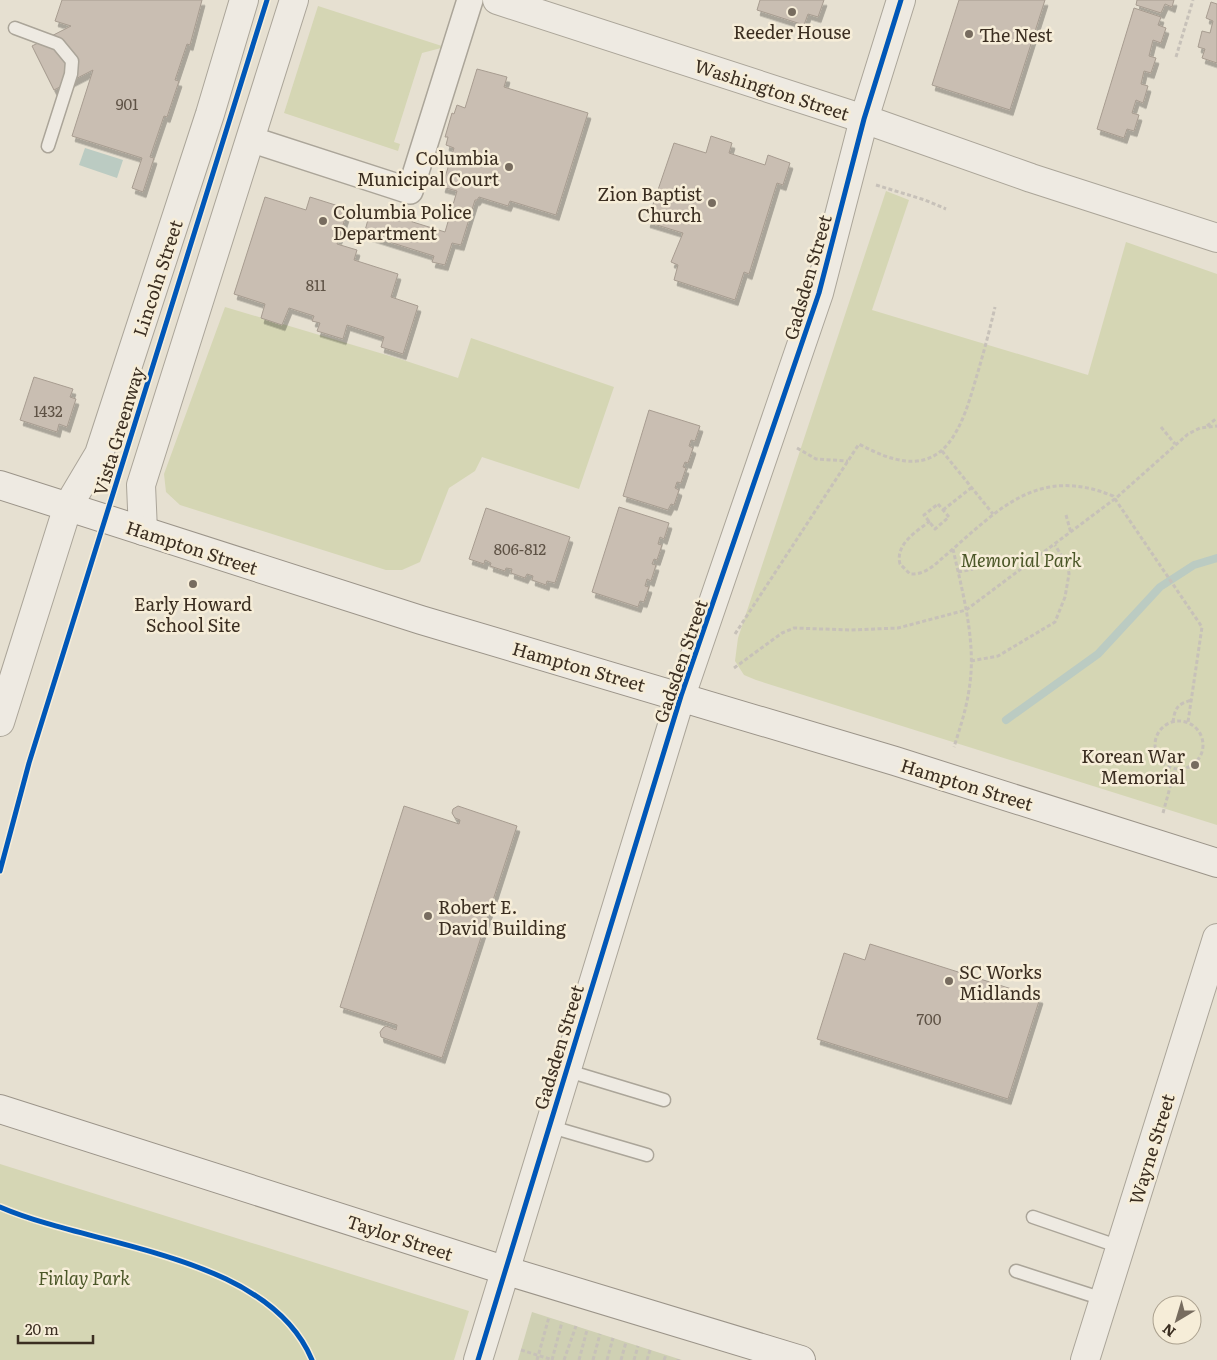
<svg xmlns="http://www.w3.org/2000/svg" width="1217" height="1360" viewBox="0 0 1217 1360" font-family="Literata,serif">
<defs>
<filter id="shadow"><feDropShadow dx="3" dy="5.5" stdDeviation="0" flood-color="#0004"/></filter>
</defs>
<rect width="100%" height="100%" fill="#e6e0d1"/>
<g fill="#d5d6b4">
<path d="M318 6 445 47 422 53 394 142 400 144 398 151 284 113Z"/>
<path d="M886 191 909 200 872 310 1088 375 1126 242 1217 274V825L756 680 744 675 735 661 738 638Z"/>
<path d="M225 307 400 359 458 378 471 338 614 387 579 489 482 457 475 471 449 488 420 562 402 570H386L180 505 166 492 164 474Z"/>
<path d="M0 1164 469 1311 454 1360H0Z"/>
</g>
<path fill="#cfd0b3" d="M532 1312 682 1360H518Z"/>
<path fill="#bbcbc2" d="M85 148 123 160 117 178 79 165Z"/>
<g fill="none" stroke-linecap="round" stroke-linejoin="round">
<path stroke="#bbcbc2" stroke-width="8" d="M1006 720 1098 654 1160 587 1194 565 1217 558"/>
</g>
<g fill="#c9beb2" stroke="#a79c90" filter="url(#shadow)">
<path d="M62 0H202L190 45 187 44 175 80 179 81 167 117 164 116 150 157 154 158 143 192 132 188 142 158 72 136 93 70 54 90 32 46 71 26 55 21Z"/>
<path d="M760 0H824L818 17 808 14 804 25 757 10Z"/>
<path d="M959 0H1045L1010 110 932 85Z"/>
<path d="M1137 0H1174L1172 7 1165 4 1161 13 1136 5Z"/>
<path d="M1211 2 1217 4V63L1202 58 1205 49 1198 47 1202 31 1210 33 1213 21 1206 18Z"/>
<path d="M1134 8 1161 17 1158 25 1166 28 1161 43 1153 40 1149 56 1156 58 1151 73 1144 71 1141 84 1148 86 1143 103 1136 100 1132 113 1139 115 1134 131 1127 129 1124 138 1097 129Z"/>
<path d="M477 69 507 77 504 87 588 113 556 215 510 201 508 206 479 197 477 200H475L461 245 452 243 445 265 432 262 434 256 364 234 371 209 445 232 457 191 442 187 454 148 446 145 448 137H445L452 113 454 114 457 105 465 108Z"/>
<path d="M711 136 732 143 729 153 765 165 768 155 790 163 783 185 777 183 749 274 744 272 735 300 674 280 678 265 671 262 683 233 647 222 674 143 706 153Z"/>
<path d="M265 197 306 210 310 197 348 209 337 244 357 250 354 260 398 274 391 297 418 306 403 354 381 347 384 337 347 325 343 339 317 331 320 323 312 321 314 316 289 308 282 325 261 318 265 304 234 294Z"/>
<path d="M34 377 73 389 70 397 76 399 67 427 59 424 57 432 20 420Z"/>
<path d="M649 410 700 426 695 441 691 440 689 446 693 448 688 463 685 462 683 467 686 468 681 483 677 482 675 488 679 490 674 505 671 504 668 510 623 496Z"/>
<path d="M619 507 669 523 664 539 660 537 658 544 662 545 657 560 654 559 652 564 656 565 651 581 647 579 645 586 649 587 644 602 640 601 638 607 592 592Z"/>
<path d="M486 508 570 537 555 583 547 581 546 585 532 580 533 576 527 574 525 578 511 573 512 569 506 568 505 571 490 566 491 563 485 560 484 564 469 559Z"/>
<path d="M404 806 459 824 460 820 455 818 452 813 453 809 458 806 517 826 442 1058 381 1037 380 1032 383 1028 386 1026 396 1030 397 1025 340 1007Z"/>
<path d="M870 944 1040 998 1008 1099 817 1039 844 953 865 960Z"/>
</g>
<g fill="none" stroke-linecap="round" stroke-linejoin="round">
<defs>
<g id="service">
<path d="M15 28 58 44 72 61 71 74 48 146"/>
<path d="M565 1070 664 1100"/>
<path d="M548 1126 647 1155"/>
<path d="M1033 1217 1120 1247"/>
<path d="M1016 1271 1103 1299"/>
</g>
<path id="minor" d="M250 139 410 191 470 0"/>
<g id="tertiary">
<path d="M497 0 864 119 1031 178 1217 238"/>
<path d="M143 531 141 485 294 0"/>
<path d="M0 722 68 506 99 454 210 114 244 0"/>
<path d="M478 1360 681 696 819 293 864 119 901 0"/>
<path d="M1085 1360 1217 938"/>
</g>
<g id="secondary">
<path d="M0 485 421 620 895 761 1217 863"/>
<path d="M0 1109 504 1270 801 1360"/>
</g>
</defs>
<use href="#service" stroke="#aba599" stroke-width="15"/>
<use href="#minor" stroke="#aba599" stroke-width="28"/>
<use href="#tertiary" stroke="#aba599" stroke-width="30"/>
<use href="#secondary" stroke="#9b9489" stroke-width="30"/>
<g stroke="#c7c1b9" stroke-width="3" stroke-dasharray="4 2.5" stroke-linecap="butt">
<path d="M1176 57 1193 0"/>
<path d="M876 185 925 200 946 209"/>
<path d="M1207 426 1217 418"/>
<path d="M1161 427 1175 444"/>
<path d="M797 448 816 459 848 461"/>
<path d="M942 451 993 514"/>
<path d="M938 504 949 517 935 529 924 515Z"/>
<path d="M943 510 971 488"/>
<path d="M1066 515 1071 533"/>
<path d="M930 521C916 532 895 544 900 564L910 574C926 575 935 564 946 555 999 509 1038 465 1113 496L1202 627 1188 722"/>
<path d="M953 549C963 595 977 643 969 690 966 710 960 728 954 747"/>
<path d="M958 572 973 569"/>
<path d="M735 634 859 444C930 483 955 453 974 385 982 359 989 333 995 307"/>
<path d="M971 661 998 656 1055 622 1065 597 1069 574 1068 566 1055 545"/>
<path d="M734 668 782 633 794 628 851 630 898 628 966 610 1116 498 1188 434 1200 428 1217 426"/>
<circle cx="1179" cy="745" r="24"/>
<path d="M1173 722C1175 707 1178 704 1192 700"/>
<path d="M1163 813 1175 769"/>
<path d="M521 1350 553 1360"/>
<path d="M537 1360 549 1317"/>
<path d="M552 1360 562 1322"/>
<path d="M564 1360 576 1326"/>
<path d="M579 1360 587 1330"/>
<path d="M593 1360 600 1334"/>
<path d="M607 1360 613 1338"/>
<path d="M621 1360 626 1342"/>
<path d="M634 1360 638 1346"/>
<path d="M647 1360 650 1350"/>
<path d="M664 1360 666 1355"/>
<path d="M678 1360V1359"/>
</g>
<use href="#service" stroke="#eeeae2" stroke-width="12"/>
<use href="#minor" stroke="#eeeae2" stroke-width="25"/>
<use href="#tertiary" stroke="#eeeae2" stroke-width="28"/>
<use href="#secondary" stroke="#eeeae2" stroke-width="28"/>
<defs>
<g id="cycleway">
<path d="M0 871 29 763 267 0"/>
<path d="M0 1207C95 1248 268 1254 312 1360"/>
<path d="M478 1360 681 696 819 293 864 119 901 0"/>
</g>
</defs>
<use href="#cycleway" stroke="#f6edd8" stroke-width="8"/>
<use href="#cycleway" stroke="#0057b8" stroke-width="5"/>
</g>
<g fill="#776c5f" stroke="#f6edd8" stroke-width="2">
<circle cx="792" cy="12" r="5"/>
<circle cx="969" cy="34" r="5"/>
<circle cx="509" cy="167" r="5"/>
<circle cx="712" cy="203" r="5"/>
<circle cx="323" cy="221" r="5"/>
<circle cx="193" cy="584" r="5"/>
<circle cx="1195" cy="765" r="5"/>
<circle cx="428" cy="916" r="5"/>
<circle cx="949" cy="981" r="5"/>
</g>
<g text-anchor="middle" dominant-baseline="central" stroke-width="5" stroke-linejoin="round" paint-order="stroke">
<g font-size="15" fill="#5e5245">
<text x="127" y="103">901</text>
<text x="316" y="284">811</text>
<text x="48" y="410">1432</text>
<text x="520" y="548">806-812</text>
<text x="929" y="1018">700</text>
</g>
<g font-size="18" fill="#3b2e21" stroke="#f6edd8" text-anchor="start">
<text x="792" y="31" text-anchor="middle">Reeder House</text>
<text x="979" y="34">The Nest</text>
<text x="499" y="157" text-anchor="end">Columbia<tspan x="499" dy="21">Municipal Court</tspan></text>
<text x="702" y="193" text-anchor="end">Zion Baptist<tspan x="702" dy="21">Church</tspan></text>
<text x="333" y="211">Columbia Police<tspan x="333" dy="21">Department</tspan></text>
<text x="193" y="603" text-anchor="middle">Early Howard<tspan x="193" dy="21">School Site</tspan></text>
<text x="1185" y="755" text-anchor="end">Korean War<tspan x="1185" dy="21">Memorial</tspan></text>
<text x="438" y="906">Robert E.<tspan x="438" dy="21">David Building</tspan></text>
<text x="959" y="971">SC Works<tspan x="959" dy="21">Midlands</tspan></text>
</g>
<g font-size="18" fill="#3b2e21" stroke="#f6edd8">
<text transform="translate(772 89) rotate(18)">Washington Street</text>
<text transform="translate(807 277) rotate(-74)">Gadsden Street</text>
<text transform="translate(157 278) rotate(-72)">Lincoln Street</text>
<text transform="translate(118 431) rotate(-73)">Vista Greenway</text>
<text transform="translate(192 547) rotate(18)">Hampton Street</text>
<text transform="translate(680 661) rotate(-71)">Gadsden Street</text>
<text transform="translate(579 666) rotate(16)">Hampton Street</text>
<text transform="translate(967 784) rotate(17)">Hampton Street</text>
<text transform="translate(558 1047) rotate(-73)">Gadsden Street</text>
<text transform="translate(1151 1149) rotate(-73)">Wayne Street</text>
<text transform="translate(400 1237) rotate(18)">Taylor Street</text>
</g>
<g font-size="18" font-style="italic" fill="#4b5728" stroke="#f6edd8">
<text x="1021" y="559">Memorial Park</text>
<text x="84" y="1277">Finlay Park</text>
</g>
</g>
<g transform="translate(1177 1320) rotate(218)"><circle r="24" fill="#f6edd8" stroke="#aba18f"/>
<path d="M0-4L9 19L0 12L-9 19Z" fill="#776c5f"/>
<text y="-8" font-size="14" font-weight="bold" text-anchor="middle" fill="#3b2e21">N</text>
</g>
<path d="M18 1335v8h75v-8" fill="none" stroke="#3b2e21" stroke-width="2.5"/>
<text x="25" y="1335" font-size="15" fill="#3b2e21" stroke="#f6edd8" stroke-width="4" paint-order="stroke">20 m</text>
</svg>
